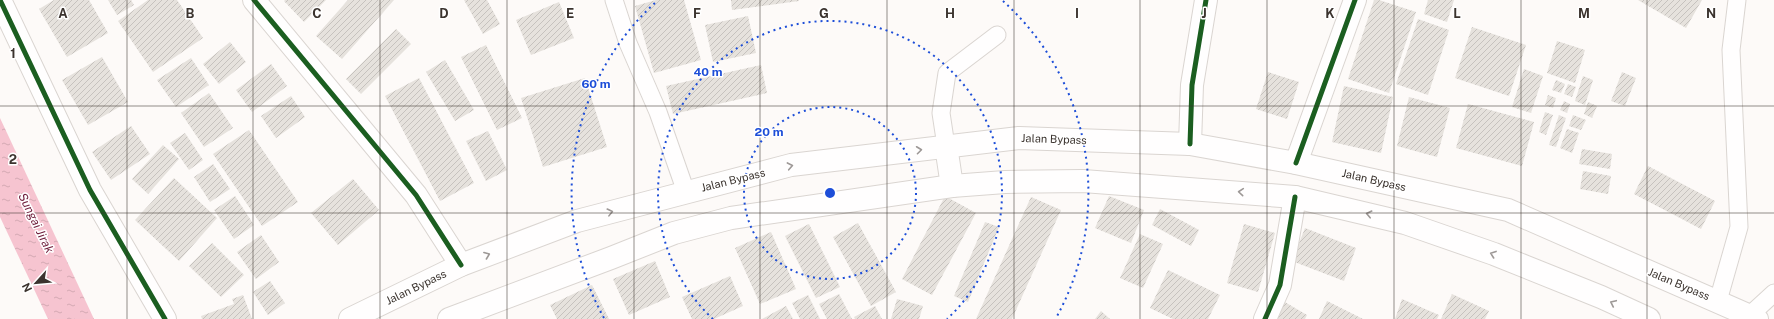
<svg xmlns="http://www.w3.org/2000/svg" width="1774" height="319" viewBox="0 0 1774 319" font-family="'Public Sans',sans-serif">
<defs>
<pattern id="water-ripples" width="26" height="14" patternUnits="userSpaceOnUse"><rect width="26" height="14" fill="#f6c4d0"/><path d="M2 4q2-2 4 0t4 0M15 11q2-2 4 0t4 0" fill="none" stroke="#d4a9b3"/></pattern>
<pattern id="building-hatch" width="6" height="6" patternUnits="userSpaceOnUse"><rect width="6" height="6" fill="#e6e2dd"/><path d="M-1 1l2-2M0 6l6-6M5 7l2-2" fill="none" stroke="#c6c2be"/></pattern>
</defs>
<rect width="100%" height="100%" fill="#fdfaf8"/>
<path fill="url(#water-ripples)" d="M0 118 94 319H48L0 217Z"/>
<g fill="url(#building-hatch)">
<path d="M54 0H89L108 33 67 57 39 9Z"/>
<path d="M108 0H131L134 5 117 15Z"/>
<path d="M148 0H177L203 38 153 72 118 21Z"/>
<path d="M285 0H326L304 22 284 1Z"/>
<path d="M348 0H394L342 59 316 36Z"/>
<path d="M464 0H487L500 24 483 34Z"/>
<path d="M656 0H684L701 60 654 73 635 6Z"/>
<path d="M731 0H799V1L732 10Z"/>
<path d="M1374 0H1379L1416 12 1389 93 1348 79Z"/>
<path d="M1428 0H1454L1447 22 1424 14Z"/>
<path d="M1638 0H1702L1686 28Z"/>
<path d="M559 2 574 38 531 55 516 20Z"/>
<path d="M748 16 756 53 713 62 705 25Z"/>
<path d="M1418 19 1449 30 1428 95 1396 84Z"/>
<path d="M1472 27 1526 45 1509 96 1455 78Z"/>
<path d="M396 29 411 44 361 94 346 79Z"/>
<path d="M1557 41 1585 50 1575 83 1547 73Z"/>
<path d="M230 42 246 62 219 84 203 64Z"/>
<path d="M486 45 522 118 497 130 461 57Z"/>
<path d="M102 57 128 102 88 125 62 80Z"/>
<path d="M191 58 209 85 176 107 157 80Z"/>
<path d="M445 60 474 110 455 121 426 72Z"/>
<path d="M271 64 287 86 252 112 236 90Z"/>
<path d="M761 65 767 93 673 114 666 86Z"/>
<path d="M1524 69 1543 76 1531 113 1512 107Z"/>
<path d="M1268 72 1299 82 1287 119 1256 109Z"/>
<path d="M1622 72 1636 78 1625 106 1611 101Z"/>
<path d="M1583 76 1593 80 1585 105 1575 101Z"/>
<path d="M419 78 474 183 440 201 385 96Z"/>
<path d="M585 78 607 147 543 167 521 98Z"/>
<path d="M1556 80 1565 84 1561 93 1552 90Z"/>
<path d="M1568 84 1576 87 1572 97 1564 94Z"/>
<path d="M1344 86 1393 97 1381 153 1332 142Z"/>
<path d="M209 93 233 128 204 147 181 113Z"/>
<path d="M1548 95 1556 98 1553 108 1545 105Z"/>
<path d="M291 96 305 117 276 138 261 116Z"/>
<path d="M1409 97 1450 108 1437 157 1397 146Z"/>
<path d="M1564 101 1570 104 1567 113 1560 110Z"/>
<path d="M1588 102 1597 106 1592 118 1584 114Z"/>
<path d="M1468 104 1534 122 1522 166 1456 148Z"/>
<path d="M1545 112 1553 115 1546 135 1539 132Z"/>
<path d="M1559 115 1566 118 1556 147 1549 145Z"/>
<path d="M1573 115 1586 120 1581 130 1569 126Z"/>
<path d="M131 126 150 154 111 180 92 152Z"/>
<path d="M1567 129 1579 133 1572 153 1560 148Z"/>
<path d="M249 130 298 202 262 226 213 154Z"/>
<path d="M488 131 507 170 486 181 466 141Z"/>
<path d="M185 133 203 160 189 170 170 143Z"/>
<path d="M163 145 179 159 148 194 132 179Z"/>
<path d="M1582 149 1612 154 1610 169 1579 164Z"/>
<path d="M213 164 230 189 210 202 194 177Z"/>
<path d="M1648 166 1715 201 1701 229 1634 194Z"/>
<path d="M1583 171 1611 176 1608 194 1580 189Z"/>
<path d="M174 178 217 218 179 261 135 220Z"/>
<path d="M353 179 379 210 338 245 311 213Z"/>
<path d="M235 196 254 225 234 239 214 210Z"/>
<path d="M945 196 976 213 932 295 902 279Z"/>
<path d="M1109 196 1144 210 1131 243 1095 228Z"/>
<path d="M1031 197 1061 210 1012 319H976Z"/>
<path d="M1160 209 1199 230 1191 246 1152 225Z"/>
<path d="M985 222 999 227 968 302 954 296Z"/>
<path d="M858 223 896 292 871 306 833 237Z"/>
<path d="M809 224 840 287 816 298 785 236Z"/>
<path d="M1244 224 1275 233 1258 292 1227 283Z"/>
<path d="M1305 228 1356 248 1344 281 1292 261Z"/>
<path d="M771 232 796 289 760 304 735 248Z"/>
<path d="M1140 234 1163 244 1143 288 1120 278Z"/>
<path d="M261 235 279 262 256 279 237 252Z"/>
<path d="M212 243 244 275 221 297 189 266Z"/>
<path d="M655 261 670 297 629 315 613 279Z"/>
<path d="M1168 270 1220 295 1208 319H1173L1150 308Z"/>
<path d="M730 276 743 306 714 319H692L682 297Z"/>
<path d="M270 281 285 303 268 315 253 292Z"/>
<path d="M592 285 609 319H557L550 305Z"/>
<path d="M839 294 852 319H827L819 304Z"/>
<path d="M1452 294 1489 311 1485 319H1441Z"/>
<path d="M243 295 252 319H202L201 316 234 304 232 299Z"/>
<path d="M808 295 820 319H800L792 303Z"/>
<path d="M1278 298 1307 315 1305 319H1274Z"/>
<path d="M897 299 923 306 919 319H891Z"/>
<path d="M1402 299 1439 315 1437 319H1395Z"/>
<path d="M1327 301 1363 319H1319Z"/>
<path d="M786 306 793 319H762Z"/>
<path d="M875 306 882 319H855L854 317Z"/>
<path d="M1101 311 1110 319H1095Z"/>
</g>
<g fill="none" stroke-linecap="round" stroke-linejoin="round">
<defs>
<g id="lane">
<path d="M614 0 628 43 658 112 686 192"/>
<path d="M946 146 941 113 947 73 997 35"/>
<path d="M1718 301 1739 227 1731 50 1737 0"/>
<path d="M1750 315 1774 293"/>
</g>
<g id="street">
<path d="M0 0 90 190 165 319"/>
<path d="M254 0 416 195 461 265"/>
<path d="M1190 144 1192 85 1206 0"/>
<path d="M1296 163 1355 0"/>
<path d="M1265 319 1280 285 1295 197"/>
</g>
<g id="highway">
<path d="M946 146 952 186"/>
<path d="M350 319 461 265 577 221 791 165 1019 138 1190 144 1296 163 1508 210 1757 319"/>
<path d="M449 319 611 258 674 233 731 218 952 186 1005 182 1083 181 1295 197 1405 223 1494 254 1601 297 1649 319"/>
</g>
</defs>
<use href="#lane" stroke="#dad5d1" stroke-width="19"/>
<use href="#street" stroke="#dad5d1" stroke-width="24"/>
<use href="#highway" stroke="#dad5d1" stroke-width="24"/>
<use href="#lane" stroke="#fffefe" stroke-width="17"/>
<use href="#street" stroke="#fffefe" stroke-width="22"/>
<use href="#highway" stroke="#fffefe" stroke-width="22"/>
<defs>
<g id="cycleway">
<path d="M0 0 90 190 165 319"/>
<path d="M254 0 416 195 461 265"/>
<path d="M1190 144 1192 85 1206 0"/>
<path d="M1296 163 1355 0"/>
<path d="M1265 319 1280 285 1295 197"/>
</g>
</defs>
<use href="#cycleway" stroke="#fff" stroke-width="8"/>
<use href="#cycleway" stroke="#1b5e20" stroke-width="5"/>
</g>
<defs><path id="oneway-chevron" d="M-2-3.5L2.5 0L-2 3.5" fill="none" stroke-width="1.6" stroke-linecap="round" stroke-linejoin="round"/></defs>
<g stroke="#9d9896">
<use href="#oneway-chevron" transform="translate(919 150) rotate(-7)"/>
<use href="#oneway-chevron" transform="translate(790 166) rotate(-11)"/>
<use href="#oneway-chevron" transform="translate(1241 192) rotate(-175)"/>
<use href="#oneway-chevron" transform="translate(610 212) rotate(-14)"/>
<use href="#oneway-chevron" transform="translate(1369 214) rotate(-167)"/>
<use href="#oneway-chevron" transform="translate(1493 254) rotate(-160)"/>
<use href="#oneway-chevron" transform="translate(487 255) rotate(-21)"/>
<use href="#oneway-chevron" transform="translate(1613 303) rotate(-155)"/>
</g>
<path fill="none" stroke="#3b332e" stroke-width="1" stroke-opacity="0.55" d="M127 0V319M253 0V319M380 0V319M507 0V319M634 0V319M760 0V319M887 0V319M1014 0V319M1140 0V319M1267 0V319M1394 0V319M1521 0V319M1647 0V319M0 106H1774M0 213H1774"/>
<g fill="none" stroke="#1d4ed8" stroke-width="2" stroke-dasharray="2 4">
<circle cx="830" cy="193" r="86"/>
<path d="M713 319A172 172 0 1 1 947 319"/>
<path d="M604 318A258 258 0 0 1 657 1M1003 1A258 258 0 0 1 1056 318"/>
</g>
<g text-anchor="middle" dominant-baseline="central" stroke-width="3" stroke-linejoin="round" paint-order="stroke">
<g font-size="11" fill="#3b332e" stroke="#fff">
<text transform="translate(1054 139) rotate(2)">Jalan Bypass</text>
<text transform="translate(733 180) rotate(-14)">Jalan Bypass</text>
<text transform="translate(1374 180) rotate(13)">Jalan Bypass</text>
<text transform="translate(1679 284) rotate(23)">Jalan Bypass</text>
<text transform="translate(416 287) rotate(-26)">Jalan Bypass</text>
</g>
<g font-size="12" font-style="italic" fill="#70203d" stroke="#fff">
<text transform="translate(36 223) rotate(64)">Sungai Jirak</text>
</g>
</g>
<g font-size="13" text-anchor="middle" font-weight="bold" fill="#3b332e" stroke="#fff" stroke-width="3" stroke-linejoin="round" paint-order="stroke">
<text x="63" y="18">A</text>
<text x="190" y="18">B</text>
<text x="317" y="18">C</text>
<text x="444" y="18">D</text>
<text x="570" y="18">E</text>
<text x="697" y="18">F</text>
<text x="824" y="18">G</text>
<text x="950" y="18">H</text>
<text x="1077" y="18">I</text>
<text x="1204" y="18">J</text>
<text x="1330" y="18">K</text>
<text x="1457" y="18">L</text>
<text x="1584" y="18">M</text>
<text x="1711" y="18">N</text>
<text x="13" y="58">1</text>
<text x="13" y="164">2</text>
</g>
<circle cx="830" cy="193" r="6" fill="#1d4ed8" stroke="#fff" stroke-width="2"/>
<g font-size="12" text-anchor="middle" font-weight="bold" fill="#1d4ed8" stroke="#fff" stroke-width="3" stroke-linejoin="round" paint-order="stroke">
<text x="708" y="76">40 m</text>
<text x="596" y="88">60 m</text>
<text x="769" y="136">20 m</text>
</g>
<g transform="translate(36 283) rotate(243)" stroke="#ffffff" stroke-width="3" paint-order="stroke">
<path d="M0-3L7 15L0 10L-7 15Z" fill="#3b332e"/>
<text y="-6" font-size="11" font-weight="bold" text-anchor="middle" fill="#3b332e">N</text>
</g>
</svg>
